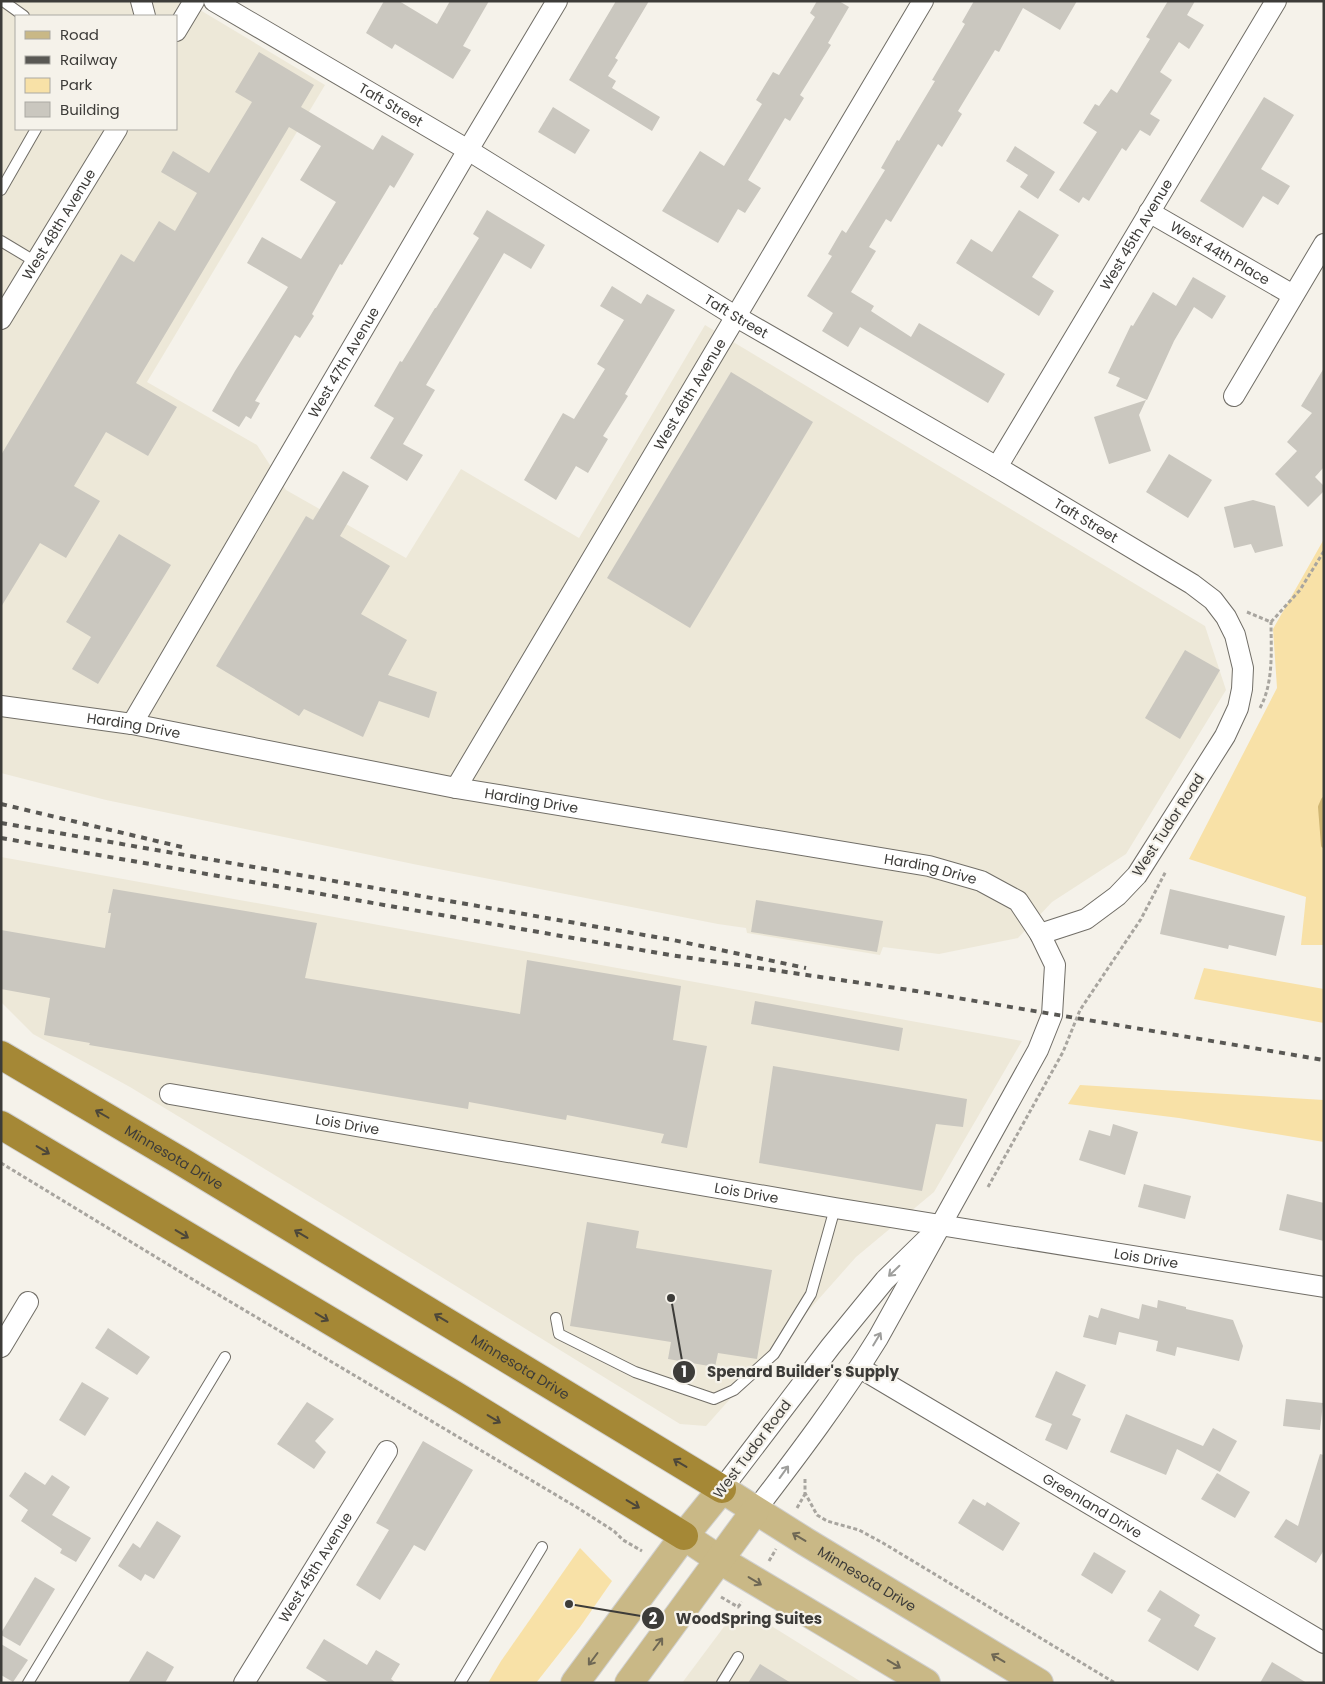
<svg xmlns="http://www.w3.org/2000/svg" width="1325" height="1684" viewBox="0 0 1325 1684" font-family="Poppins,sans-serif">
<rect width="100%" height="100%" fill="#f5f2ea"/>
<g fill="#ede8d8" fill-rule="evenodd">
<path d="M1 1H185L325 85 147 382 257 445 286 490 406 558 461 469 579 538 705 325 1205 626 1226 690 1126 854 1052 902 1018 938 939 954 883 947 880 955 747 933 746 928 718 924 418 865 106 800 1 773ZM16 16H176V129H16Z"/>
<path d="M1 857 1022 1041 934 1192 856 1257 706 1426 680 1424 357 1225 130 1087 33 1034 1 1002Z"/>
<path d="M765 1622 863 1683H682L726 1624Z"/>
</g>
<g fill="#f8e1a7">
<path d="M1324 539V945H1301L1306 897 1189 859 1277 688 1273 629Z"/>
<path d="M1204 968 1324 989V1023L1194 999Z"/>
<path d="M1080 1085 1324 1100V1142L1179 1118 1068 1104Z"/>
<path d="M580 1548 612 1581 580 1627 536 1683H488L501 1661Z"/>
</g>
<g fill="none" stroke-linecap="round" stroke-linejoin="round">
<path stroke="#d1b774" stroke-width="6" d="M1324 800 1321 807 1324 845"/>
</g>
<g fill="#cac7bf">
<path d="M384 1H399L437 24 450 1H489L463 46 471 50 453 79 395 44 392 49 366 33Z"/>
<path d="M616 1H649L615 58 618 60 608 76 616 81 612 88 660 117 652 131 569 80Z"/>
<path d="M817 1H839L849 7 828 43 831 45 800 95 804 98 790 121 785 118 748 180 761 188 745 213 738 209 718 243 662 211 700 151 724 166 762 104 756 100 773 72 779 75 815 17 810 13Z"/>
<path d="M974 1H1077L1060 30 1023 8 999 52 995 50 958 111 962 114 942 147 938 144 891 222 886 219 869 247 876 251 851 292 874 306 871 311 911 337 919 323 1005 374 988 403 860 327 848 347 822 331 833 313 807 296 832 256 828 254 842 230 846 233 885 170 881 168 897 140 899 141 935 81 932 80 965 24 962 22Z"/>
<path d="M1168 1H1195L1187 15 1204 25 1189 49 1179 42 1160 72 1172 80 1150 114 1160 120 1150 136 1140 130 1126 151 1122 148 1089 201 1083 197 1079 203 1059 190 1097 132 1083 123 1095 104 1099 106 1111 89 1117 93 1150 39 1146 37Z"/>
<path d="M259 52 314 85 301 107 373 150 382 135 414 154 394 188 390 185 342 265 340 264 312 314 314 316 300 338 295 335 255 401 260 403 251 419 246 416 239 427 212 411 235 371 288 287 247 263 262 237 301 259 336 202 300 180 321 146 289 127 136 383 177 407 148 456 106 432 74 486 100 501 66 558 40 543 1 607V455L121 254 134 262 159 221 175 231 197 193 161 172 173 151 209 173 252 102 235 92Z"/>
<path d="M1264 97 1294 115 1261 169 1290 186 1278 205 1263 196 1243 228 1200 201Z"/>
<path d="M553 107 590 130 575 154 538 132Z"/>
<path d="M1015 146 1055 172 1038 199 1020 187 1028 175 1006 161Z"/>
<path d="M487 210 545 245 531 269 504 253 426 385 435 390 403 444 423 455 407 481 370 458 394 418 374 406 400 361 402 362 435 308H436L479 238 473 234Z"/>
<path d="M1019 210 1059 235 1032 277 1054 291 1039 316 956 263 971 239 992 252Z"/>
<path d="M1193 277 1226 296 1212 319 1194 307 1174 341 1147 400 1116 386 1120 378 1108 373 1131 325 1133 326 1153 292 1176 306Z"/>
<path d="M612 286 641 304 647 294 675 310 625 394 628 396 603 436 608 439 588 473 576 466 556 500 524 480 563 413 574 419 605 369 597 364 624 320 600 306Z"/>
<path d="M1324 368V467L1315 477 1324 486V491L1308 507 1275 474 1297 451 1287 442 1312 413 1301 406Z"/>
<path d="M731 372 813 422 690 628 607 578Z"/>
<path d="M1146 400 1139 415 1151 451 1109 464 1094 417Z"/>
<path d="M1169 454 1212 480 1188 518 1146 492Z"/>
<path d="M343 471 369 486 340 536 390 566 361 614 407 640 388 675 437 692 429 718 379 701 363 737 304 709 299 716 216 666 306 516 313 520Z"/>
<path d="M1253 500 1275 506 1283 546 1255 553 1251 544 1234 548 1224 507Z"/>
<path d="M119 534 171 565 98 684 72 669 91 637 66 622Z"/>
<path d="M1185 650 1220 670 1180 739 1145 718Z"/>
<path d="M113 889 317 923 305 978 520 1014 527 960 681 986 673 1040 707 1046 687 1148 661 1143 664 1134 567 1115 566 1120 469 1102 468 1109 89 1045 90 1043 44 1035 50 998 1 989V930L105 948 111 913H108Z"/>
<path d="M1170 889 1285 916 1276 956 1229 945 1228 949 1160 934Z"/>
<path d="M756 900 883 921 877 952 751 932Z"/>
<path d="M755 1001 903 1028 899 1051 751 1024Z"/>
<path d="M773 1066 967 1099 963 1127 936 1124 922 1191 759 1163Z"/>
<path d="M1113 1124 1138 1132 1125 1175 1079 1160 1089 1130 1110 1136Z"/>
<path d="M1144 1184 1191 1196 1185 1219 1138 1207Z"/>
<path d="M1287 1194 1324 1203V1241L1279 1230Z"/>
<path d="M587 1222 639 1231 636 1248 772 1270 757 1359 718 1353 715 1367 668 1359 671 1342 570 1326Z"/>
<path d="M1158 1300 1186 1307V1309L1233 1320 1243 1346 1239 1361 1177 1347 1175 1356 1156 1351 1158 1341 1119 1332 1116 1345 1083 1337 1089 1315 1098 1318 1101 1308 1139 1319 1142 1304 1157 1308Z"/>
<path d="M108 1328 150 1357 137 1375 95 1348Z"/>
<path d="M1056 1371 1086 1385 1072 1415 1081 1419 1067 1450 1045 1440 1052 1424 1035 1417Z"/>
<path d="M82 1382 109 1398 85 1436 59 1420Z"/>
<path d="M1286 1399 1323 1403 1320 1430 1283 1426Z"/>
<path d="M307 1402 334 1419 315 1441 326 1452 314 1469 277 1444Z"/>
<path d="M1126 1414 1203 1446 1213 1428 1237 1441 1220 1472 1177 1449 1166 1475 1110 1452Z"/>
<path d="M423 1441 473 1470 425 1551 414 1545 380 1600 356 1585 389 1530 376 1523Z"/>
<path d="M1320 1454 1324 1455V1550L1316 1563 1274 1537 1286 1519 1298 1526Z"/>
<path d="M25 1472 45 1485 52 1475 70 1487 52 1515 91 1538 76 1562 60 1553 62 1549 21 1521 28 1510 9 1496Z"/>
<path d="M1217 1473 1250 1492 1235 1518 1201 1499Z"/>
<path d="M973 1499 985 1506 987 1502 1020 1523 1003 1551 958 1523Z"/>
<path d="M157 1521 181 1536 154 1579 145 1574 141 1581 118 1566 133 1543 140 1548Z"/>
<path d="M1094 1552 1126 1571 1112 1594 1081 1575Z"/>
<path d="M35 1577 55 1589 20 1646 1 1635V1633Z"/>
<path d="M1160 1590 1200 1615 1194 1626 1216 1638 1198 1671 1148 1641 1161 1619 1147 1611Z"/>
<path d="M324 1639 367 1665 376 1650 400 1664 391 1679 396 1683H330L306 1668Z"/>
<path d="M1 1644 28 1660 13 1682 1 1675Z"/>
<path d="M147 1651 174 1667 165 1683H128Z"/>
<path d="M1272 1662 1307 1683H1260Z"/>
<path d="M760 1664 791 1683H748Z"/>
</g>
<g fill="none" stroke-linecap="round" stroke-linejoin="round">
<defs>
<g id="lane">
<path d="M3 1 24 16"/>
<path d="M1 190 36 129"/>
<path d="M1 241 36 262"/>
<path d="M556 1318 559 1334 635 1372 714 1399 734 1390 774 1354 811 1294 835 1208"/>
<path d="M28 1683 225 1357"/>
<path d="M460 1683 542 1547"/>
<path d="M722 1683 738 1657"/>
</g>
<g id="street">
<path d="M141 1 145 16"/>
<path id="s1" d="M214 1 468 150 735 316 997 467 1192 584 1213 600 1226 617 1235 635 1243 668 1242 689 1238 708 1225 736 1137 875 1117 896 1086 919 1040 934"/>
<path d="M176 31 194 1"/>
<path id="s2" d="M1149 212 1293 295"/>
<path id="s3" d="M1 319 117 129"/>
<path d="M1234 396 1324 244"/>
<path id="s4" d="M997 467 1276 1"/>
<path id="s5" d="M1 706 132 724 456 788 929 866 981 881 1018 901 1040 934 1055 965 1052 1015 1038 1050 878 1338C841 1398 798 1455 755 1511"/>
<path id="s6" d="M132 724 468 150 557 1"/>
<path id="s7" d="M456 788 923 1"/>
<path id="s8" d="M170 1094 835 1208 1324 1287"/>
<path d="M1 1347 28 1302"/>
<path id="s9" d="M860 1368 1324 1643"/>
<path d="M722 1489 831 1346 885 1280 926 1240"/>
<path id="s10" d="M244 1683 387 1451"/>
</g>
<g id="primary">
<path d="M684 1536 720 1560 926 1683"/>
<path id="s11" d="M575 1683 684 1536 722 1489 806 1542 1039 1683"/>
<path d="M629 1683 755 1511"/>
</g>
<g id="highway">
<path id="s12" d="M1 1055 179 1160 722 1489"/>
<path d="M1 1125 453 1394 684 1536"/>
</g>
</defs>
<use href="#lane" stroke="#716e67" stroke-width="12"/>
<use href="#street" stroke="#716e67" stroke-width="22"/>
<use href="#primary" stroke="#d0d0cf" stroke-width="30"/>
<use href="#highway" stroke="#d0d0cf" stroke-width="30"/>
<g stroke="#a8a59f" stroke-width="3" stroke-dasharray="4 2.5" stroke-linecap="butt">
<path d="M1247 612 1271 622 1300 590 1324 551"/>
<path d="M1260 708C1274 682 1271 650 1271 622"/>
<path d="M1 1163 197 1282 578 1508 614 1531 623 1540 642 1551"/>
<path d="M988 1187 1063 1052 1080 1010 1141 919 1166 871"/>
<path d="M805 1479V1493L817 1515 827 1521 859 1530 883 1543 1115 1683"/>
<path d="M797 1508 805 1494"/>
<path d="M769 1561 776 1549"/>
<path d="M721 1597 738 1607 742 1602"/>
</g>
<use href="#lane" stroke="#fff" stroke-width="10"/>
<use href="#street" stroke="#fff" stroke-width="20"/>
<use href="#primary" stroke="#c9b886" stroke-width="28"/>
<use href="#highway" stroke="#a58836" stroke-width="28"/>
<g stroke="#595854" stroke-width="4" stroke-dasharray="6 6" stroke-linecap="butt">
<path d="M1 804 186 848"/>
<path d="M1 823 673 940 806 968"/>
<path d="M1 838 670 955 916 991 1324 1060"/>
</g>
</g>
<defs><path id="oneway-shaft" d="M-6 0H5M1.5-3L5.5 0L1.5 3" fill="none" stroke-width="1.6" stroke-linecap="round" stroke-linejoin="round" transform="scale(1.25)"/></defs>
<g stroke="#4d4739">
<use href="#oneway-shaft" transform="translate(102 1114) rotate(-150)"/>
<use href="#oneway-shaft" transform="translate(43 1150) rotate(31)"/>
<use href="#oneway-shaft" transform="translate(182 1234) rotate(31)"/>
<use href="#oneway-shaft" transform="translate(301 1234) rotate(-149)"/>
<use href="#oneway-shaft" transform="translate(322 1317) rotate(31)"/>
<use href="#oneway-shaft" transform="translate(441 1318) rotate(-149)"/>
<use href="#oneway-shaft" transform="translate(494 1419) rotate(31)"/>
<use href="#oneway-shaft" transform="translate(680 1463) rotate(-149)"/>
<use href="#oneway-shaft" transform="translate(633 1504) rotate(31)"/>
</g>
<g stroke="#9e9e9c">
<use href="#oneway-shaft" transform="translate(894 1271) rotate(136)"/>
<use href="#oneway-shaft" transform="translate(877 1339) rotate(-59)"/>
<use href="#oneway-shaft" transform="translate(784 1472) rotate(-54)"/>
</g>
<g stroke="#6e6754">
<use href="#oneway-shaft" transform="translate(799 1537) rotate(-149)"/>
<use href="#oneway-shaft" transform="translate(755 1581) rotate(31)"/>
<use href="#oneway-shaft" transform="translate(658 1644) rotate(-53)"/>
<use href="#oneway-shaft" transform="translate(998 1658) rotate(-149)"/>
<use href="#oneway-shaft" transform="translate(593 1659) rotate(127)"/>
<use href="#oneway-shaft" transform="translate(894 1664) rotate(31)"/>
</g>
<g text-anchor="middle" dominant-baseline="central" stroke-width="4.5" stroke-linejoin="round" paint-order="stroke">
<g font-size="14" fill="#3d3c39" stroke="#f5f2ea">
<text stroke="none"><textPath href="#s1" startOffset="205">Taft Street</textPath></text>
<text stroke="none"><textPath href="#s3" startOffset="111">West 48th Avenue</textPath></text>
<text stroke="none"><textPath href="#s4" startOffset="271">West 45th Avenue</textPath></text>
<text stroke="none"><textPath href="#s2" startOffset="82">West 44th Place</textPath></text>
<text stroke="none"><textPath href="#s1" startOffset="610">Taft Street</textPath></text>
<text stroke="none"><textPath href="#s6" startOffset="419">West 47th Avenue</textPath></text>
<text stroke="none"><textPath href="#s7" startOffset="458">West 46th Avenue</textPath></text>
<text stroke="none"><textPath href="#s1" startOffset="1015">Taft Street</textPath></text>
<text stroke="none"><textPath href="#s5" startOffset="134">Harding Drive</textPath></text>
<text stroke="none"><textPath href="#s5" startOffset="539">Harding Drive</textPath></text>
<text transform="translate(1168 825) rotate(-57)">West Tudor Road</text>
<text stroke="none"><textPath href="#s5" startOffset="944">Harding Drive</textPath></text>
<text stroke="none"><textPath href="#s8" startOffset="180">Lois Drive</textPath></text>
<text stroke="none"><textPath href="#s12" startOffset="201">Minnesota Drive</textPath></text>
<text stroke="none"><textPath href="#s8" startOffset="585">Lois Drive</textPath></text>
<text stroke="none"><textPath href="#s8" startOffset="990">Lois Drive</textPath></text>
<text stroke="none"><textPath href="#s12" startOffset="606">Minnesota Drive</textPath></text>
<text transform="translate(752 1449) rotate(-53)">West Tudor Road</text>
<text stroke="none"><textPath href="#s9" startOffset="270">Greenland Drive</textPath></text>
<text stroke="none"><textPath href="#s10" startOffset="136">West 45th Avenue</textPath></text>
<text stroke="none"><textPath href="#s11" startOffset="414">Minnesota Drive</textPath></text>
</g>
</g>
<path fill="none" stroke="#3d3c39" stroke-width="2" d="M671 1298L684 1372M569 1604L653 1618"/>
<g fill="#3d3c39" stroke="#f5f2ea" stroke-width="2">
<circle cx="671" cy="1298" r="5"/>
<circle cx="569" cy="1604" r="5"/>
<circle cx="684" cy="1372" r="12"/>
<circle cx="653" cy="1618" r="12"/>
</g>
<g font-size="15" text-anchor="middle" font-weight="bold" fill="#fff">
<text x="684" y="1377">1</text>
<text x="653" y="1624">2</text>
</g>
<g font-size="15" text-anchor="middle" font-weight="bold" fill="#3d3c39" stroke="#f5f2ea" stroke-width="4.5" stroke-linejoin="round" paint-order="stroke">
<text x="803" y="1377">Spenard Builder's Supply</text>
<text x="749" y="1624">WoodSpring Suites</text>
</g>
<rect width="1325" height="1684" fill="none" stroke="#3d3c39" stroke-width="5"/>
<rect x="15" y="15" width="162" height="115" fill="#f5f2ea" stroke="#aba9a3"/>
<rect x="25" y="31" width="25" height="8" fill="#c9b886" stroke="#aba9a3"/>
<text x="60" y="40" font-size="15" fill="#3d3c39">Road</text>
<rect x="25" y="56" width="25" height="8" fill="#595854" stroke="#aba9a3"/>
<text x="60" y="65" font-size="15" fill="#3d3c39">Railway</text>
<rect x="25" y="78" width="25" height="15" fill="#f8e1a7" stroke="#aba9a3"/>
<text x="60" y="90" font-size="15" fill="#3d3c39">Park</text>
<rect x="25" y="102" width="25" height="15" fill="#cac7bf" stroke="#aba9a3"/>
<text x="60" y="115" font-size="15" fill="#3d3c39">Building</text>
</svg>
